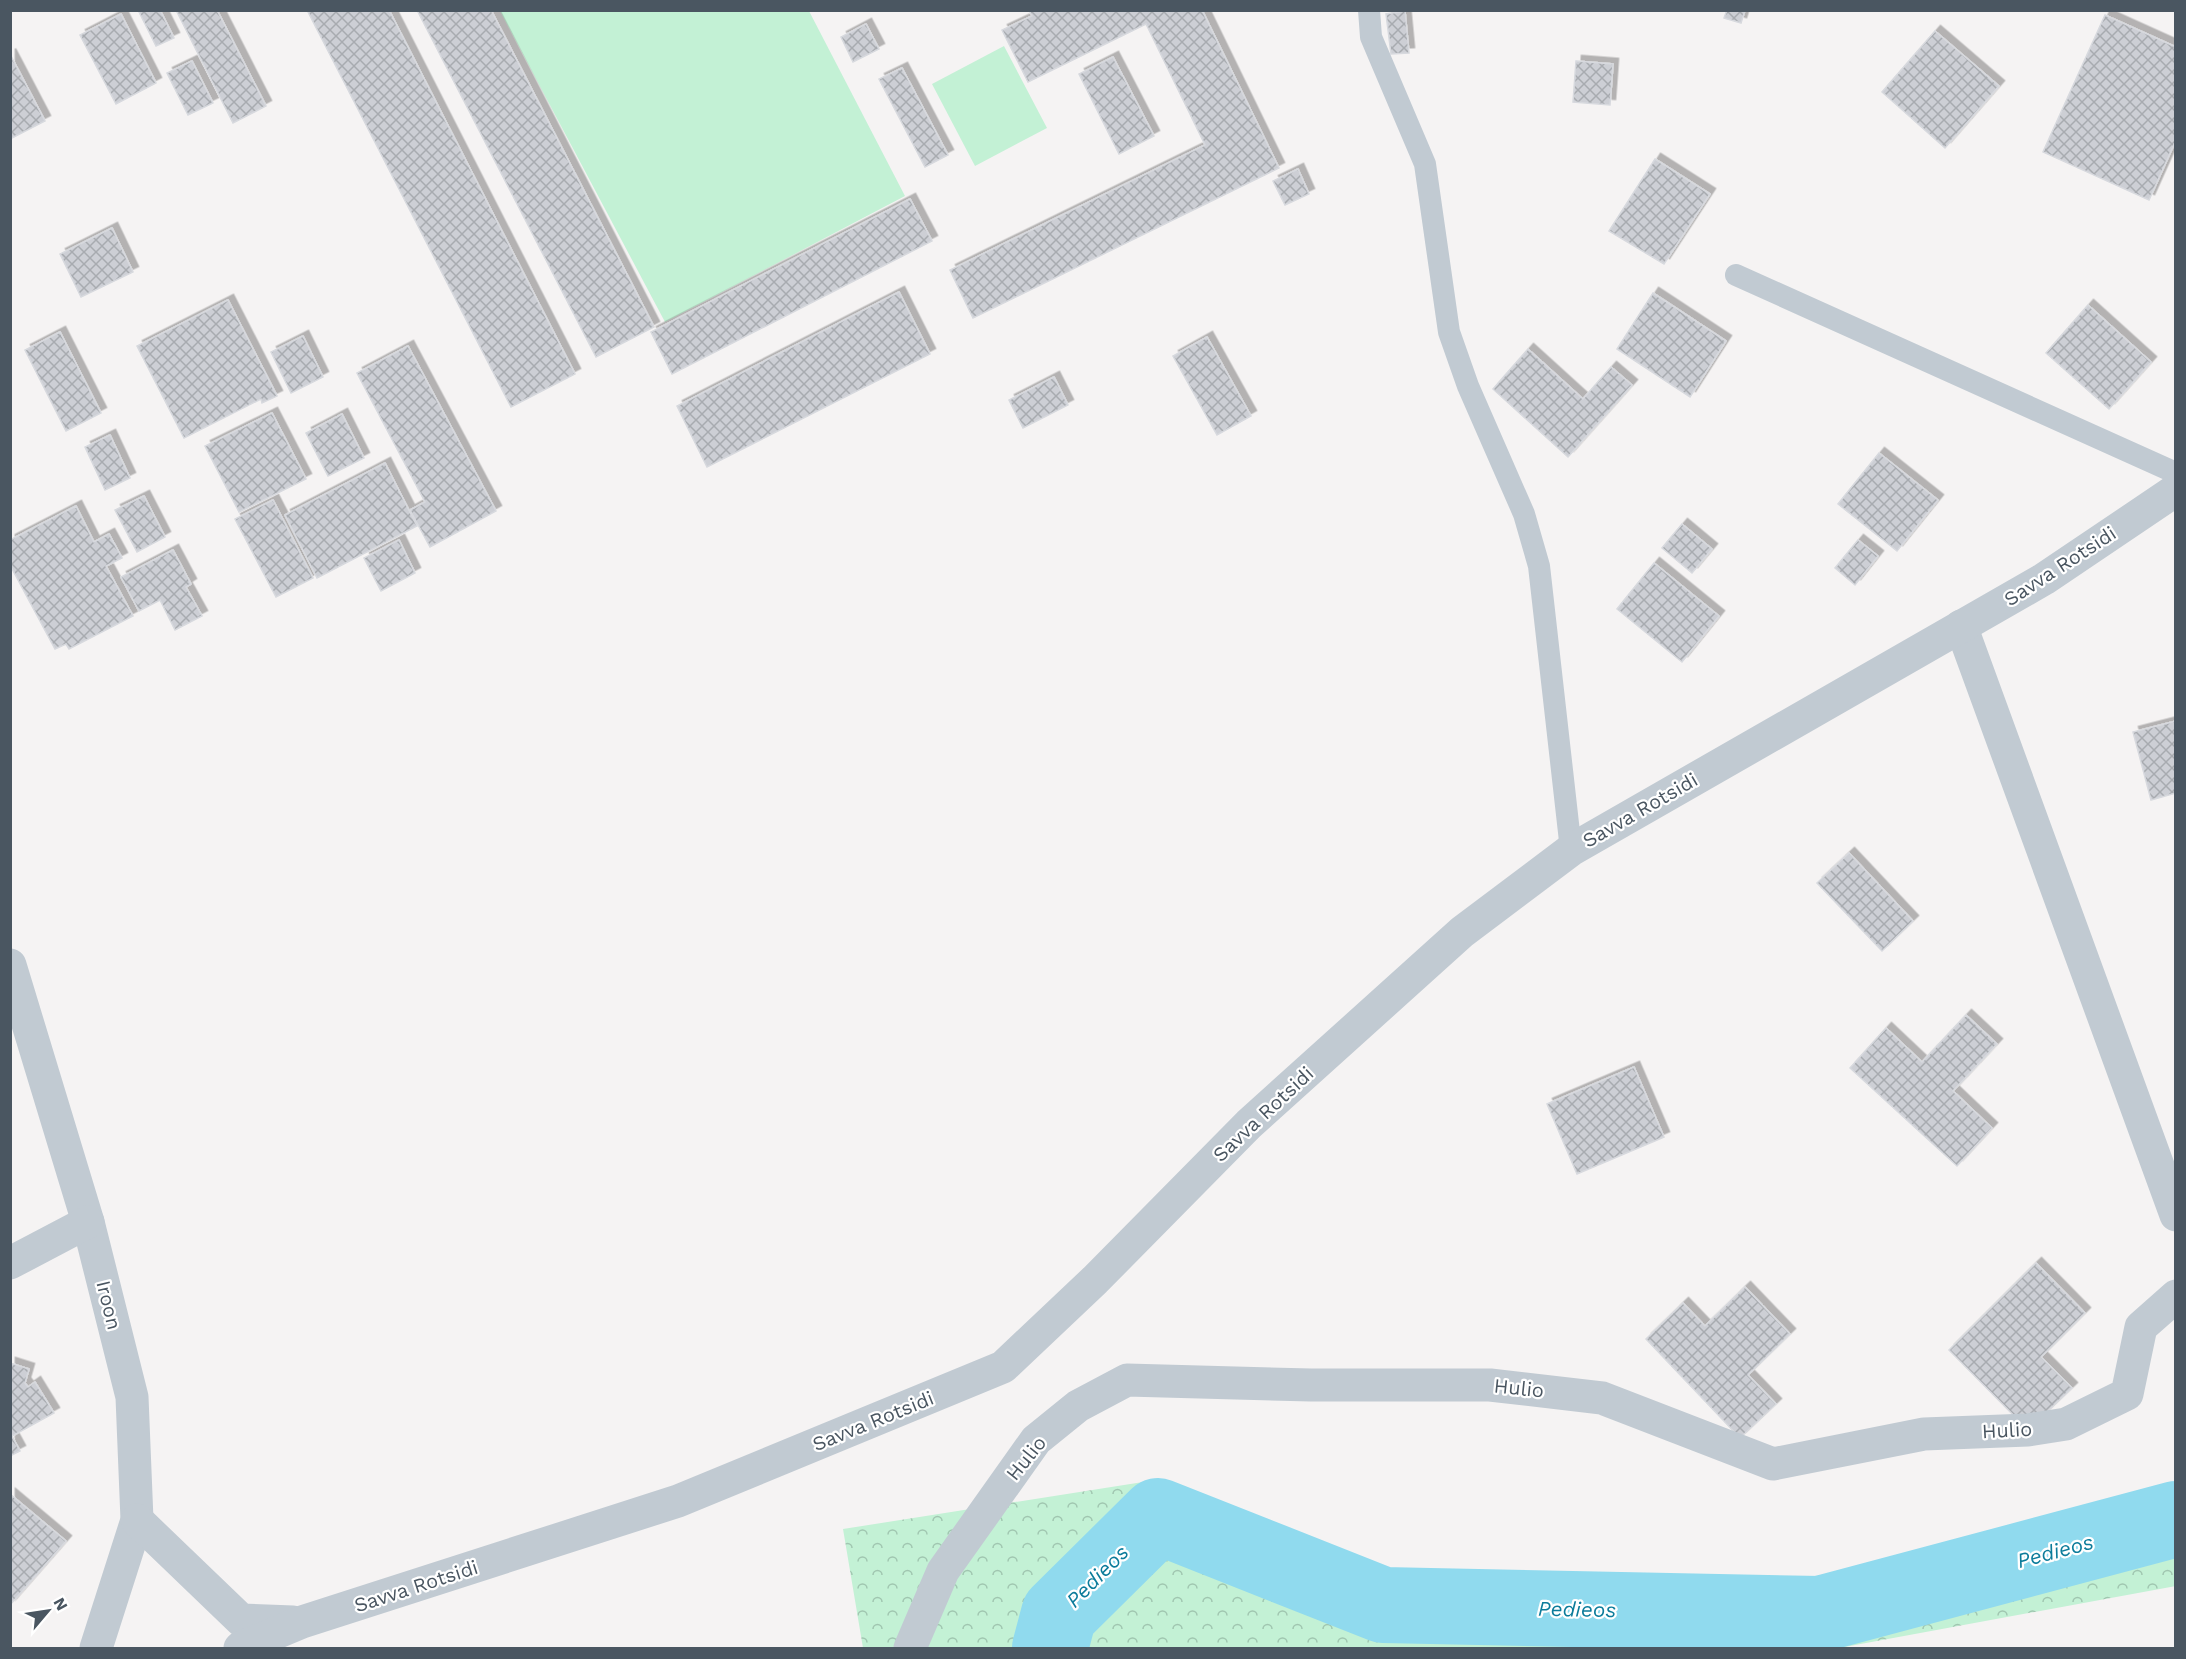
<svg xmlns="http://www.w3.org/2000/svg" width="2186" height="1659" viewBox="0 0 2186 1659" font-family="'Work Sans',sans-serif">
<defs>
<pattern id="forest-crowns" width="20" height="18" patternUnits="userSpaceOnUse" patternTransform="scale(1.5)"><rect width="20" height="18" fill="#c3f1d5"/><path d="M2 6a3 3 0 1 1 6 0M12 15a3 3 0 1 1 6 0" fill="none" stroke="#a0c6b0"/></pattern>
<pattern id="building-cross-hatch" width="8" height="8" patternUnits="userSpaceOnUse" patternTransform="scale(1.5)"><rect width="8" height="8" fill="#cdcfd5"/><path d="M0 0l8 8M0 8l8-8" fill="none" stroke="#a8abb0"/></pattern>
<filter id="shadow"><feDropShadow dx="5.5" dy="-5.5" stdDeviation="0" flood-color="#0004"/></filter>
</defs>
<rect width="100%" height="100%" fill="#f5f3f3"/>
<path fill="url(#forest-crowns)" d="M1143 1482 1352 1572 1818 1583 2175 1498 2176 1586 1839 1648H863L843 1529Z"/>
<g fill="#c3f1d5">
<path d="M500 11H809L905 196 665 322Z"/>
<path d="M1004 46 1047 128 975 166 932 84Z"/>
</g>
<g fill="none" stroke-linecap="round" stroke-linejoin="round">
<path stroke="#90daee" stroke-width="76" d="M1050 1648 1059 1614 1158 1516 1383 1605 1820 1614 2176 1519"/>
</g>
<g fill="url(#building-cross-hatch)" stroke="#d7d9de" stroke-width="1.5" filter="url(#shadow)">
<path d="M138 10H160L174 38 156 46Z"/>
<path d="M176 10H217L266 106 233 123Z"/>
<path d="M307 10H389L575 374 511 407Z"/>
<path d="M417 10H491L654 327 596 357Z"/>
<path d="M1029 10H1202L1279 168 973 318 950 270 1205 145 1146 24 1028 82 1002 30 1032 16Z"/>
<path d="M1727 10H1745L1741 23 1724 18Z"/>
<path d="M1405 11 1409 53 1391 54 1386 14Z"/>
<path d="M121 14 156 83 116 104 80 35Z"/>
<path d="M2105 15 2176 47V140L2149 200 2043 152Z"/>
<path d="M866 24 879 49 853 62 841 37Z"/>
<path d="M1935 31 1999 86 1945 148 1882 92Z"/>
<path d="M10 54 45 121 10 139Z"/>
<path d="M1113 57 1154 136 1119 154 1079 74Z"/>
<path d="M192 61 213 103 188 115 167 73Z"/>
<path d="M1576 61 1613 64 1610 105 1573 102Z"/>
<path d="M902 68 948 155 925 167 879 79Z"/>
<path d="M1655 159 1710 194 1664 264 1609 231Z"/>
<path d="M1298 169 1309 194 1285 205 1273 181Z"/>
<path d="M910 199 932 241 672 374 651 332Z"/>
<path d="M112 228 133 272 81 297 60 254Z"/>
<path d="M899 292 930 354 707 467 677 406Z"/>
<path d="M1653 293 1726 341 1690 397 1617 349Z"/>
<path d="M228 300 277 396 262 403 261 399 184 438 137 346Z"/>
<path d="M2088 305 2151 362 2109 409 2046 353Z"/>
<path d="M60 332 101 413 66 431 25 350Z"/>
<path d="M303 336 323 377 291 393 271 352Z"/>
<path d="M1207 337 1251 416 1217 435 1173 356Z"/>
<path d="M408 346 496 511 430 547 410 510 425 502 357 373Z"/>
<path d="M1528 349 1583 399 1611 367 1632 385 1568 457 1493 389Z"/>
<path d="M1054 377 1068 405 1023 428 1009 400Z"/>
<path d="M272 413 306 479 239 512 205 446Z"/>
<path d="M342 414 364 458 328 476 306 433Z"/>
<path d="M110 435 130 478 105 490 85 447Z"/>
<path d="M1879 453 1938 500 1897 551 1838 504Z"/>
<path d="M385 463 417 526 317 578 285 515Z"/>
<path d="M144 496 165 537 137 552 115 510Z"/>
<path d="M273 500 313 578 276 597 235 519Z"/>
<path d="M76 506 94 542 109 534 122 558 106 566 133 616 69 649 66 644 55 649 10 565V540Z"/>
<path d="M1682 524 1712 549 1692 573 1662 548Z"/>
<path d="M399 540 415 573 381 591 364 558Z"/>
<path d="M1858 540 1878 556 1855 585 1835 568Z"/>
<path d="M173 550 191 584 186 587 202 616 175 630 160 600 139 611 121 577Z"/>
<path d="M1654 563 1719 616 1682 662 1617 609Z"/>
<path d="M2176 721V793L2151 800 2133 732Z"/>
<path d="M1849 853 1913 921 1882 951 1817 883Z"/>
<path d="M1966 1015 1997 1044 1953 1091 1992 1128 1957 1166 1850 1068 1886 1028 1922 1062Z"/>
<path d="M1634 1067 1664 1137 1577 1174 1547 1104Z"/>
<path d="M2036 1263 2085 1313 2041 1357 2072 1388 2028 1430 1949 1350Z"/>
<path d="M1745 1287 1790 1334 1748 1375 1776 1404 1740 1438 1646 1339 1683 1303 1705 1326Z"/>
<path d="M10 1363 29 1369 25 1383 28 1387 35 1382 54 1413 12 1436 20 1451 10 1456Z"/>
<path d="M10 1494 66 1541 10 1605Z"/>
</g>
<g fill="none" stroke-linecap="round" stroke-linejoin="round">
<g stroke="#c1cad2" stroke-width="22">
<path d="M1369 10 1371 37 1425 164 1449 332 1468 386 1524 514 1539 566 1571 850"/>
<path d="M1736 275 2176 473"/>
</g>
<g stroke="#c1cad2" stroke-width="33">
<path d="M1961 626 2176 1215"/>
<path d="M10 965 88 1222 132 1397 137 1520 96 1648"/>
<path d="M10 1263 88 1222"/>
<path d="M137 1520 241 1620 293 1622"/>
<path d="M240 1648 302 1622 678 1501 1003 1367 1095 1280 1249 1124 1462 932 1571 850 2044 579 2176 490"/>
<path d="M910 1648 943 1571 1036 1440 1078 1406 1127 1380 1311 1385H1490L1602 1398 1773 1464 1924 1434 2028 1430 2066 1424 2127 1394 2141 1327 2176 1296"/>
</g>
</g>
<g text-anchor="middle" dominant-baseline="central" stroke-width="4.5" stroke-linejoin="round" paint-order="stroke">
<g font-size="20" fill="#4a5661" stroke="#fff">
<text transform="translate(2060 566) rotate(-33)">Savva Rotsidi</text>
<text transform="translate(1640 810) rotate(-30)">Savva Rotsidi</text>
<text transform="translate(1263 1114) rotate(-43)">Savva Rotsidi</text>
<text transform="translate(109 1305) rotate(76)">Iroon</text>
<text transform="translate(1519 1388) rotate(6)">Hulio</text>
<text transform="translate(873 1421) rotate(-22)">Savva Rotsidi</text>
<text transform="translate(2007 1430) rotate(-3)">Hulio</text>
<text transform="translate(1026 1458) rotate(-51)">Hulio</text>
<text transform="translate(416 1586) rotate(-18)">Savva Rotsidi</text>
</g>
<g font-size="21" font-style="italic" fill="#0c7c9b" stroke="#fff">
<text transform="translate(2055 1551) rotate(-15)">Pedieos</text>
<text transform="translate(1097 1576) rotate(-45)">Pedieos</text>
<text transform="translate(1577 1609) rotate(1)">Pedieos</text>
</g>
</g>
<rect width="2186" height="1659" fill="none" stroke="#4a5661" stroke-width="24"/>
<g transform="translate(48 1611) rotate(61)" stroke="#ffffff" stroke-width="4.5" paint-order="stroke">
<path d="M0-4.5L10 22L0 15L-10 22Z" fill="#4a5661"/>
<text y="-9" font-size="16" font-weight="bold" text-anchor="middle" fill="#4a5661">N</text>
</g>
</svg>
